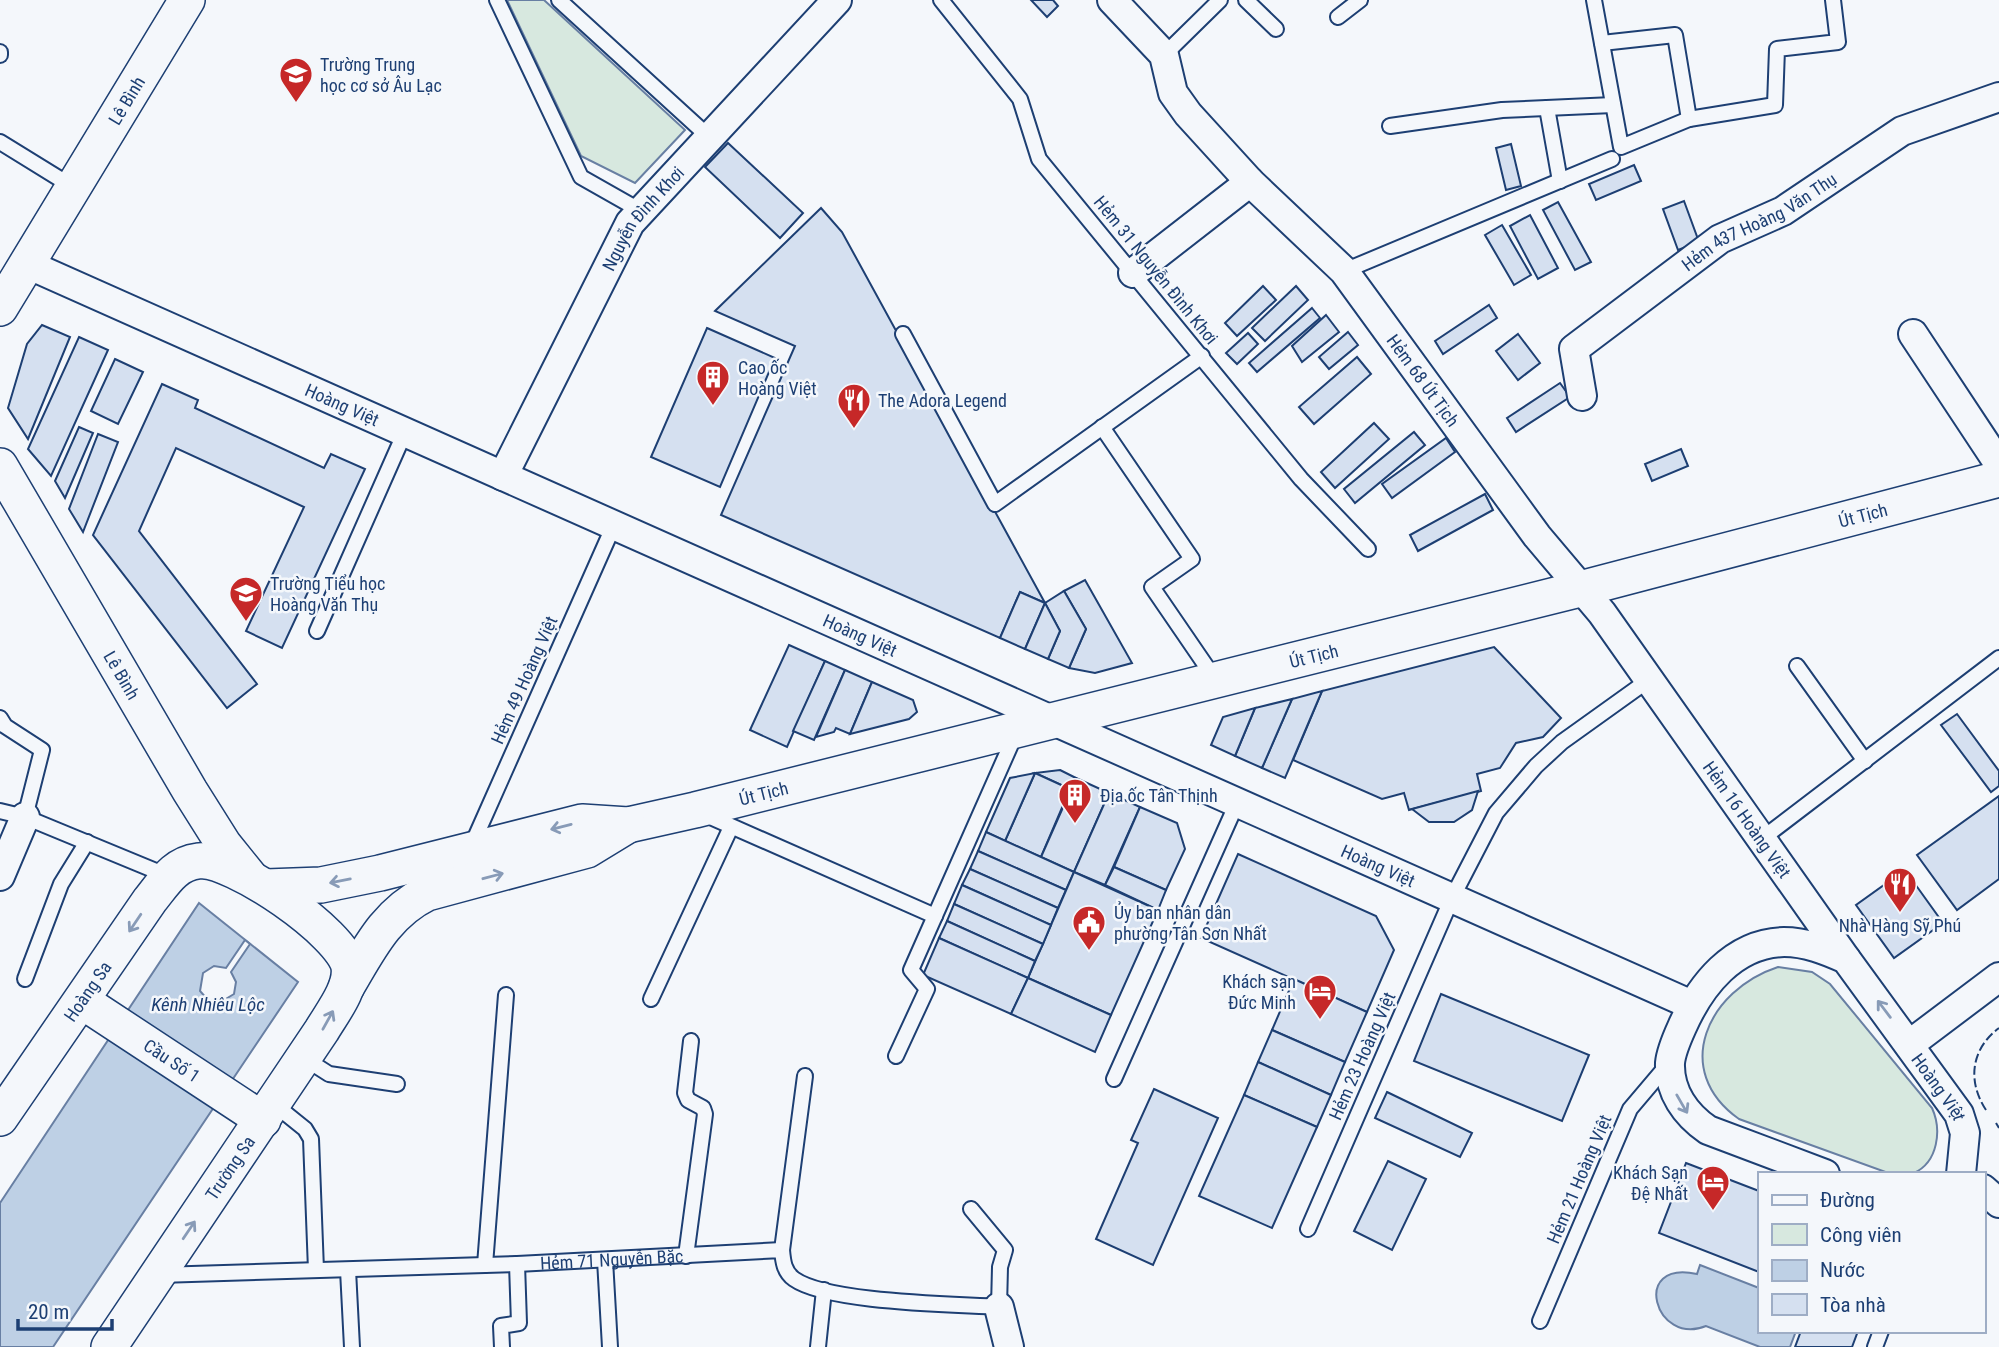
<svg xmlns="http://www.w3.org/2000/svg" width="1999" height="1347" viewBox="0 0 1999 1347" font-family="'Roboto Condensed',sans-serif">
<rect width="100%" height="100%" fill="#f4f7fb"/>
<g fill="#d7e8df" stroke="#687fa3" stroke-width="2">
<path d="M507 0H544L685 130 635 183 581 156Z"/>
<path d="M1778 967 1812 972 1830 984 1932 1108C1942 1130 1938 1162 1914 1173 1907 1175 1898 1174 1891 1174L1739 1119C1670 1070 1708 990 1778 967Z"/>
</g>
<g fill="#bed0e5" stroke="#687fa3" stroke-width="2">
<path d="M199 903 298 982 53 1347H0V1203Z"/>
<path d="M1700 1265 1759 1288V1331H1796L1790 1347H1760L1706 1326C1655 1347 1630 1259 1697 1274Z"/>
</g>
<path fill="#f4f7fb" stroke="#687fa3" stroke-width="2" d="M245 940 250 944 231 972 236 982 234 994 219 1003 208 1000 200 991 203 973 214 966 226 968Z"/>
<g fill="#d5e0f0" stroke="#1d3f73" stroke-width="2">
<path d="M1031 0H1053L1058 6 1047 17Z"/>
<path d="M728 143 803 213 780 238 705 167Z"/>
<path d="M1511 144 1521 186 1506 190 1496 148Z"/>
<path d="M1634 165 1641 181 1596 200 1589 184Z"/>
<path d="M1684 201 1699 242 1678 250 1663 209Z"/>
<path d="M1558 202 1591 262 1575 270 1543 210Z"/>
<path d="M821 208 842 232 1045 603 1020 592 1000 638 721 515 795 346 715 311Z"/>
<path d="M1530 215 1558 268 1538 279 1510 226Z"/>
<path d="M1502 225 1531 275 1514 285 1485 235Z"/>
<path d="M1263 286 1276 300 1237 336 1225 323Z"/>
<path d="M1296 286 1308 300 1265 341 1252 328Z"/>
<path d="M1489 305 1497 318 1443 354 1435 341Z"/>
<path d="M1312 308 1320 318 1257 372 1249 363Z"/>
<path d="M1326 315 1339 332 1302 362 1292 346Z"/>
<path d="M42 325 70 337 28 439 8 408 27 344Z"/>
<path d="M707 328 775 358 720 487 651 457Z"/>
<path d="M1348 332 1358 345 1329 369 1319 357Z"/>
<path d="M1248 333 1258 344 1237 364 1226 353Z"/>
<path d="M1518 334 1540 363 1518 380 1496 351Z"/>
<path d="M79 337 108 350 51 476 28 449Z"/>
<path d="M1357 357 1371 374 1314 424 1299 407Z"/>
<path d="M115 359 143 372 118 424 91 411Z"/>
<path d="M1560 383 1570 397 1516 432 1507 418Z"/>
<path d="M162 384 198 400 195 408 324 468 331 454 365 469 282 648 246 631 304 507 176 448 139 531 257 684 227 708 93 535Z"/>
<path d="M1374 423 1389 439 1335 488 1321 472Z"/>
<path d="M79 427 93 433 65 498 55 481Z"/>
<path d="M1414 432 1425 445 1355 503 1344 489Z"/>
<path d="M98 434 118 442 83 532 69 509Z"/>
<path d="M1446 438 1455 452 1392 498 1382 484Z"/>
<path d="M1681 449 1688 466 1652 481 1645 464Z"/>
<path d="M1485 494 1493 510 1418 551 1410 535Z"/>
<path d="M1085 580 1132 663 1095 673 1069 668 1086 629 1064 591Z"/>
<path d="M1064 591 1086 629 1069 668 1048 659 1060 631 1045 603Z"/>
<path d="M1020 592 1045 603 1025 649 1000 638Z"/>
<path d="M1045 603 1060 631 1048 659 1025 649Z"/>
<path d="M789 645 825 661 787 747 750 730Z"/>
<path d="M1494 647 1561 718 1543 737 1516 743 1500 768 1477 774 1481 791 1409 810 1404 793 1382 799 1293 760 1322 691Z"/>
<path d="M825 661 845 670 814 740 793 731Z"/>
<path d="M845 670 872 682 850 734 836 728 834 732 816 737Z"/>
<path d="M872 682 913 700 917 712 909 719 850 734Z"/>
<path d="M1322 691 1285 778 1262 768 1292 699Z"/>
<path d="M1292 699 1262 768 1235 756 1255 708Z"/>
<path d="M1255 708 1235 756 1211 745 1223 717Z"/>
<path d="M1957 714 1999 771V786L1991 792 1941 725Z"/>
<path d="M1060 770 1076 778 1070 789 1035 773Z"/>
<path d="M1035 773 1070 789 1041 857 1005 841Z"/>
<path d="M1035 773 1005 841 986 832 1010 778Z"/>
<path d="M1076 778 1109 793 1074 872 1041 857Z"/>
<path d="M1478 791 1472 810 1454 822H1429L1412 809Z"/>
<path d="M1109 793 1140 807 1105 885 1074 872Z"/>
<path d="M1999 796V879L1957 910 1917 855Z"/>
<path d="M1140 807 1177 823 1185 849 1166 890 1114 867Z"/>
<path d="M986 832 1074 872 1066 890 978 851Z"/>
<path d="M978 851 1066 890 1058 908 970 869Z"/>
<path d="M1238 854 1376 916 1394 950 1367 1012 1201 938Z"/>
<path d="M1114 867 1166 890 1158 910 1105 885Z"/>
<path d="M970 869 1058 908 1051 925 962 885Z"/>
<path d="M1905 870 1943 923 1894 958 1856 905Z"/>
<path d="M1074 872 1158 910 1111 1015 1028 978Z"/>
<path d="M962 885 1051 925 1043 944 954 904Z"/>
<path d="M954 904 1043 944 1035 961 947 921Z"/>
<path d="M947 921 1035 961 1028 978 939 938Z"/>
<path d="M939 938 1028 978 1011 1014 923 975Z"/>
<path d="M1028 978 1111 1015 1095 1052 1011 1014Z"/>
<path d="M1294 979 1367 1012 1345 1062 1272 1030Z"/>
<path d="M1441 994 1589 1055 1562 1121 1414 1061Z"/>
<path d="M1272 1030 1345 1062 1331 1095 1258 1062Z"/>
<path d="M1258 1062 1331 1095 1317 1127 1244 1095Z"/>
<path d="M1154 1089 1218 1118 1153 1265 1096 1239 1138 1143 1131 1140Z"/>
<path d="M1387 1092 1472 1133 1460 1157 1375 1118Z"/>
<path d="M1244 1095 1317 1127 1272 1228 1199 1196Z"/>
<path d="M1388 1161 1426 1179 1392 1250 1354 1231Z"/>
<path d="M1686 1163 1759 1191V1272L1659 1233Z"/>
<path d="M1801 1331H1858L1852 1347H1795Z"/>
</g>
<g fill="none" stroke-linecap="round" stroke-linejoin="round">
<defs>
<g id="service">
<path d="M497 0 581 177 641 211"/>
<path d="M559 0 709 137"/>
<path d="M941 0 1020 99 1039 159 1301 479 1368 549"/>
<path d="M1246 0 1276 29"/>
<path d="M1594 0 1621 147 1689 119 1775 105 1777 49 1838 42 1833 0"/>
<path d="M1338 17 1360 0"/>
<path d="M1602 43 1675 35 1689 119"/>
<path d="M0 52V55"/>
<path d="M1164 55 1220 0"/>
<path d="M1547 108 1560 181"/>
<path d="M1390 126 1502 110 1613 105"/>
<path d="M0 142 73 187"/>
<path d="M1344 271 1612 159"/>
<path d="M903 334 995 504 1202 356"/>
<path d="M1102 427 1192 559 1152 587 1215 679"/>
<path d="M317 631 405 432"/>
<path d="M1797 666 1865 761"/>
<path d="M0 718 5 726 42 750 25 817"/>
<path d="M0 811 25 817 168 876"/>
<path d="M706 815 935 916"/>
<path d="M1763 838 1999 658"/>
<path d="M471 847 614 525"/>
<path d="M25 979 61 884 87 842"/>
<path d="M651 999 731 827"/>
<path d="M896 1056 927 989 911 970 1016 733"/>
<path d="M304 1058 329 1074 397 1084"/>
<path d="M1114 1079 1237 803"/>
<path d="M274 1104 305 1129 311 1139 316 1270"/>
<path d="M1308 1229 1452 898 1496 813 1536 766 1562 742 1650 679"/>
<path d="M782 1250 805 1076"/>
<path d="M686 1256 705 1114 703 1108 688 1100 685 1093 691 1041"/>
<path d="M605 1260 610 1347"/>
<path d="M485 1265 506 995"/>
<path d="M348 1270 352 1347"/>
<path id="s1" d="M159 1275 517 1264 782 1250C783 1261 784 1272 794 1279 828 1303 954 1304 999 1307L1000 1267 1005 1250 971 1209"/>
<path d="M1540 1321 1630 1109 1669 1063"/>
<path d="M502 1347 501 1326 519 1323 517 1264"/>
<path d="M818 1347 824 1290"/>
<path d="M1875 1347 1881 1331"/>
</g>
<g id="minor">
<path id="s2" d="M1112 0 1164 55 1173 93 1188 114 1250 182 1344 271 1537 536 1602 613 1846 959"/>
<path id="s3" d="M27 264 1692 1005"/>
<path d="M1133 273 1250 182"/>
<path d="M1913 334 1999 464"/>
<path id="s4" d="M1582 396 1574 349 1720 239 1783 211 1902 131 1999 97"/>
<path id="s5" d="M503 476 630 223 837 0"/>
<path d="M0 876 25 817"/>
<path d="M1910 1044 1999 977"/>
<path id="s6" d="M1825 1174 1708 1130C1686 1115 1669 1092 1670 1063 1671 1052 1677 1038 1682 1027 1700 986 1733 943 1784 942 1806 942 1826 950 1846 959L1959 1114 1965 1133 1961 1174"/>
<path d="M1983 1189 1999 1203"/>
<path d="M999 1307 1009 1347"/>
</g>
<g id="tertiary">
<path id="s7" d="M0 308 187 0"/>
<path id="s8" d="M0 466 190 791 224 845 249 876"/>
<path id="s9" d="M266 887 321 885 380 873 582 822 628 825 695 810 1584 588 1999 479"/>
<path d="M347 986C369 949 386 913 427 893L587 850 628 825"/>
<path id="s10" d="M82 1001 263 1120"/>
<path id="s11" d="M0 1118 150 900C164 883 174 864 198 861 231 856 344 934 349 967 352 988 332 1013 322 1030L109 1347"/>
</g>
</defs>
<use href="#service" stroke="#1d3f73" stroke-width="18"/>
<use href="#minor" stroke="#1d3f73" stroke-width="32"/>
<use href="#tertiary" stroke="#1d3f73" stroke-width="38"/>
<use href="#service" stroke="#f4f7fb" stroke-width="14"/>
<use href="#minor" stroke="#f4f7fb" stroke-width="28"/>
<use href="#tertiary" stroke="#f4f7fb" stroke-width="35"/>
<g stroke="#1d3f73" stroke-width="2" stroke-dasharray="9 3.5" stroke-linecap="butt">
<path d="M1986 1110C1967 1081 1971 1049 1999 1028"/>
<path d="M1996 1123 1999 1128"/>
</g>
</g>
<defs><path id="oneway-shaft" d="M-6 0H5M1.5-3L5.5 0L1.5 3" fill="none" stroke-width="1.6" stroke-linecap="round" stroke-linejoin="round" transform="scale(1.75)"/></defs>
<g stroke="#889bb7">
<use href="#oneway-shaft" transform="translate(561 827) rotate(166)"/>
<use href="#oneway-shaft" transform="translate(493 876) rotate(-15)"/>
<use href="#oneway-shaft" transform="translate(340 881) rotate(169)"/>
<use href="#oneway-shaft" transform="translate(135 923) rotate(124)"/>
<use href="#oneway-shaft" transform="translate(1884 1009) rotate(-127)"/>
<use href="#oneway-shaft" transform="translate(328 1020) rotate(-61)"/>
<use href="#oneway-shaft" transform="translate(1682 1104) rotate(60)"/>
<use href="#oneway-shaft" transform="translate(189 1230) rotate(-56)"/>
</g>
<defs>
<symbol id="school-pin" viewBox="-11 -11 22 30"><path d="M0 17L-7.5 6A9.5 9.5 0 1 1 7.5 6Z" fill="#c62828" stroke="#f4f7fb"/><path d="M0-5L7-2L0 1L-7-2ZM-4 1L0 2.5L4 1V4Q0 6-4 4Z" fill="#fff"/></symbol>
<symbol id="building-pin" viewBox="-11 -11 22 30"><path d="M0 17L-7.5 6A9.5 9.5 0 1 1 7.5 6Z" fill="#c62828" stroke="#f4f7fb"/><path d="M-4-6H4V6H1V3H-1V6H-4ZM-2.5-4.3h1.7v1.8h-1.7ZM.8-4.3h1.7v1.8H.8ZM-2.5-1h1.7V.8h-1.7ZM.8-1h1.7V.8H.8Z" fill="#fff"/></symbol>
<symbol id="restaurant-pin" viewBox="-11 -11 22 30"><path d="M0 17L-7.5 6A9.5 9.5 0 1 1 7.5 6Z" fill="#c62828" stroke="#f4f7fb"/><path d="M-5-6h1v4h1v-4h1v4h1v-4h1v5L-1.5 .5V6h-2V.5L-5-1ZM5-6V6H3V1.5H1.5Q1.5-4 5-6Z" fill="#fff"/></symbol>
<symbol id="civic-pin" viewBox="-11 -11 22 30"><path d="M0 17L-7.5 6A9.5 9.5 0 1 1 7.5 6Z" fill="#c62828" stroke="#f4f7fb"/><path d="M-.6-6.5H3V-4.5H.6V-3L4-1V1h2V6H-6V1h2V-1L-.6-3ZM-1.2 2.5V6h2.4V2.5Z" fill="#fff"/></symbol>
<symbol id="hotel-pin" viewBox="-11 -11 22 30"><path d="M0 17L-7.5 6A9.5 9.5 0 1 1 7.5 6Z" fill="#c62828" stroke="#f4f7fb"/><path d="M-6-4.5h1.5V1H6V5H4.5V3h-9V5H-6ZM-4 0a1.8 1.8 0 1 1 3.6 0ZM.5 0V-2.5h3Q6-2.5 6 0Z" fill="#fff"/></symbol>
</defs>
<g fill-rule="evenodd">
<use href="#school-pin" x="277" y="55" width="38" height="52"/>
<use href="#building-pin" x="694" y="358" width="38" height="52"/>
<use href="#restaurant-pin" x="835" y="381" width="38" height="52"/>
<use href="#school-pin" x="227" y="574" width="38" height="52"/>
<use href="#building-pin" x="1056" y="776" width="38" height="52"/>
<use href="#restaurant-pin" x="1881" y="865" width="38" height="52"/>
<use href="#civic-pin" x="1070" y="903" width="38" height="52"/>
<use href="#hotel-pin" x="1301" y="972" width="38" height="52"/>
<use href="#hotel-pin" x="1694" y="1163" width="38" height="52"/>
</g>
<g text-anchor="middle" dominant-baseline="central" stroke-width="5" stroke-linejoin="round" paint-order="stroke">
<g font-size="18" fill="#1d3f73" stroke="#f4f7fb" text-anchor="start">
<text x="320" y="64">Trường Trung<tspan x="320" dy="21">học cơ sở Âu Lạc</tspan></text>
<text x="738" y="367">Cao ốc<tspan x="738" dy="21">Hoàng Việt</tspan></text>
<text x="878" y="400">The Adora Legend</text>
<text x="270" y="583">Trường Tiểu học<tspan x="270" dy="21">Hoàng Văn Thụ</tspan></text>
<text x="1100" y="795">Địa ốc Tân Thịnh</text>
<text x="1114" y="912">Ủy ban nhân dân<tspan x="1114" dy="21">phường Tân Sơn Nhất</tspan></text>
<text x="1900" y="925" text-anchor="middle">Nhà Hàng Sỹ Phú</text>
<text x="1296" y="981" text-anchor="end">Khách sạn<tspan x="1296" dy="21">Đức Minh</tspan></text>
<text x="1688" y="1172" text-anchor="end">Khách Sạn<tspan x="1688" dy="21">Đệ Nhất</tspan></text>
</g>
<g font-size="18" fill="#1d3f73" stroke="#f4f7fb">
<text stroke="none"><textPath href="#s7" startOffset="243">Lê Bình</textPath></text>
<text stroke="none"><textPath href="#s5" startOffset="294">Nguyễn Đình Khơi</textPath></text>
<text stroke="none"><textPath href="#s4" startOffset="273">Hẻm 437 Hoàng Văn Thụ</textPath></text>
<text transform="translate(1156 270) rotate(51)">Hẻm 31 Nguyễn Đình Khơi</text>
<text stroke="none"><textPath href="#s2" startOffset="497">Hẻm 68 Út Tịch</textPath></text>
<text stroke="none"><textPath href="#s3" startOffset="345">Hoàng Việt</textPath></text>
<text stroke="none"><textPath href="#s9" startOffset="1643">Út Tịch</textPath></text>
<text stroke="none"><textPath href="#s3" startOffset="912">Hoàng Việt</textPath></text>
<text stroke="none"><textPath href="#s9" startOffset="1076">Út Tịch</textPath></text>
<text stroke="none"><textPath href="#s8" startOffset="242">Lê Bình</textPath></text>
<text transform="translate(524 680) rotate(-66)">Hẻm 49 Hoàng Việt</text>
<text stroke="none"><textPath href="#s9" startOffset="509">Út Tịch</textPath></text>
<text stroke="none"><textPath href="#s2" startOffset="1043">Hẻm 16 Hoàng Việt</textPath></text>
<text stroke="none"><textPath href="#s3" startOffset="1479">Hoàng Việt</textPath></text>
<text stroke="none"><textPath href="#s11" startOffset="154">Hoàng Sa</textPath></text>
<text transform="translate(1362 1056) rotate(-66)">Hẻm 23 Hoàng Việt</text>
<text stroke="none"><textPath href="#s10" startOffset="108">Cầu Số 1</textPath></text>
<text stroke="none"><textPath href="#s6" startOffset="607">Hoàng Việt</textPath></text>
<text transform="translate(230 1168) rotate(-56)">Trường Sa</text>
<text transform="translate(1579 1179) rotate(-67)">Hẻm 21 Hoàng Việt</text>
<text stroke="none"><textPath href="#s1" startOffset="453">Hẻm 71 Nguyễn Bặc</textPath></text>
</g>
<g font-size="19" font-style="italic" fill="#1d3f73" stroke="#f4f7fb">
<text x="208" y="1004">Kênh Nhiêu Lộc</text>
</g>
</g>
<rect x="1758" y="1172" width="228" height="161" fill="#f4f7fb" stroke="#9eadc5" stroke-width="2"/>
<rect x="1772" y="1195" width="35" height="10" fill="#f4f7fb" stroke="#9eadc5" stroke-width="2"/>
<text x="1820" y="1207" font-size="21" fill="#1d3f73">Đường</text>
<rect x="1772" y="1224" width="35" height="21" fill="#d7e8df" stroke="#9eadc5" stroke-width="2"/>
<text x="1820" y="1242" font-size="21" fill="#1d3f73">Công viên</text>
<rect x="1772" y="1260" width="35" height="21" fill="#bed0e5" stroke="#9eadc5" stroke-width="2"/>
<text x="1820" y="1277" font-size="21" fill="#1d3f73">Nước</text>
<rect x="1772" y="1294" width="35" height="21" fill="#d5e0f0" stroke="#9eadc5" stroke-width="2"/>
<text x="1820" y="1312" font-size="21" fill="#1d3f73">Tòa nhà</text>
<path d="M18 1319v10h94v-10" fill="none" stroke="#1d3f73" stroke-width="3.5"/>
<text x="28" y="1319" font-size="21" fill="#1d3f73" stroke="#f4f7fb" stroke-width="5" paint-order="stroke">20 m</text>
</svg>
